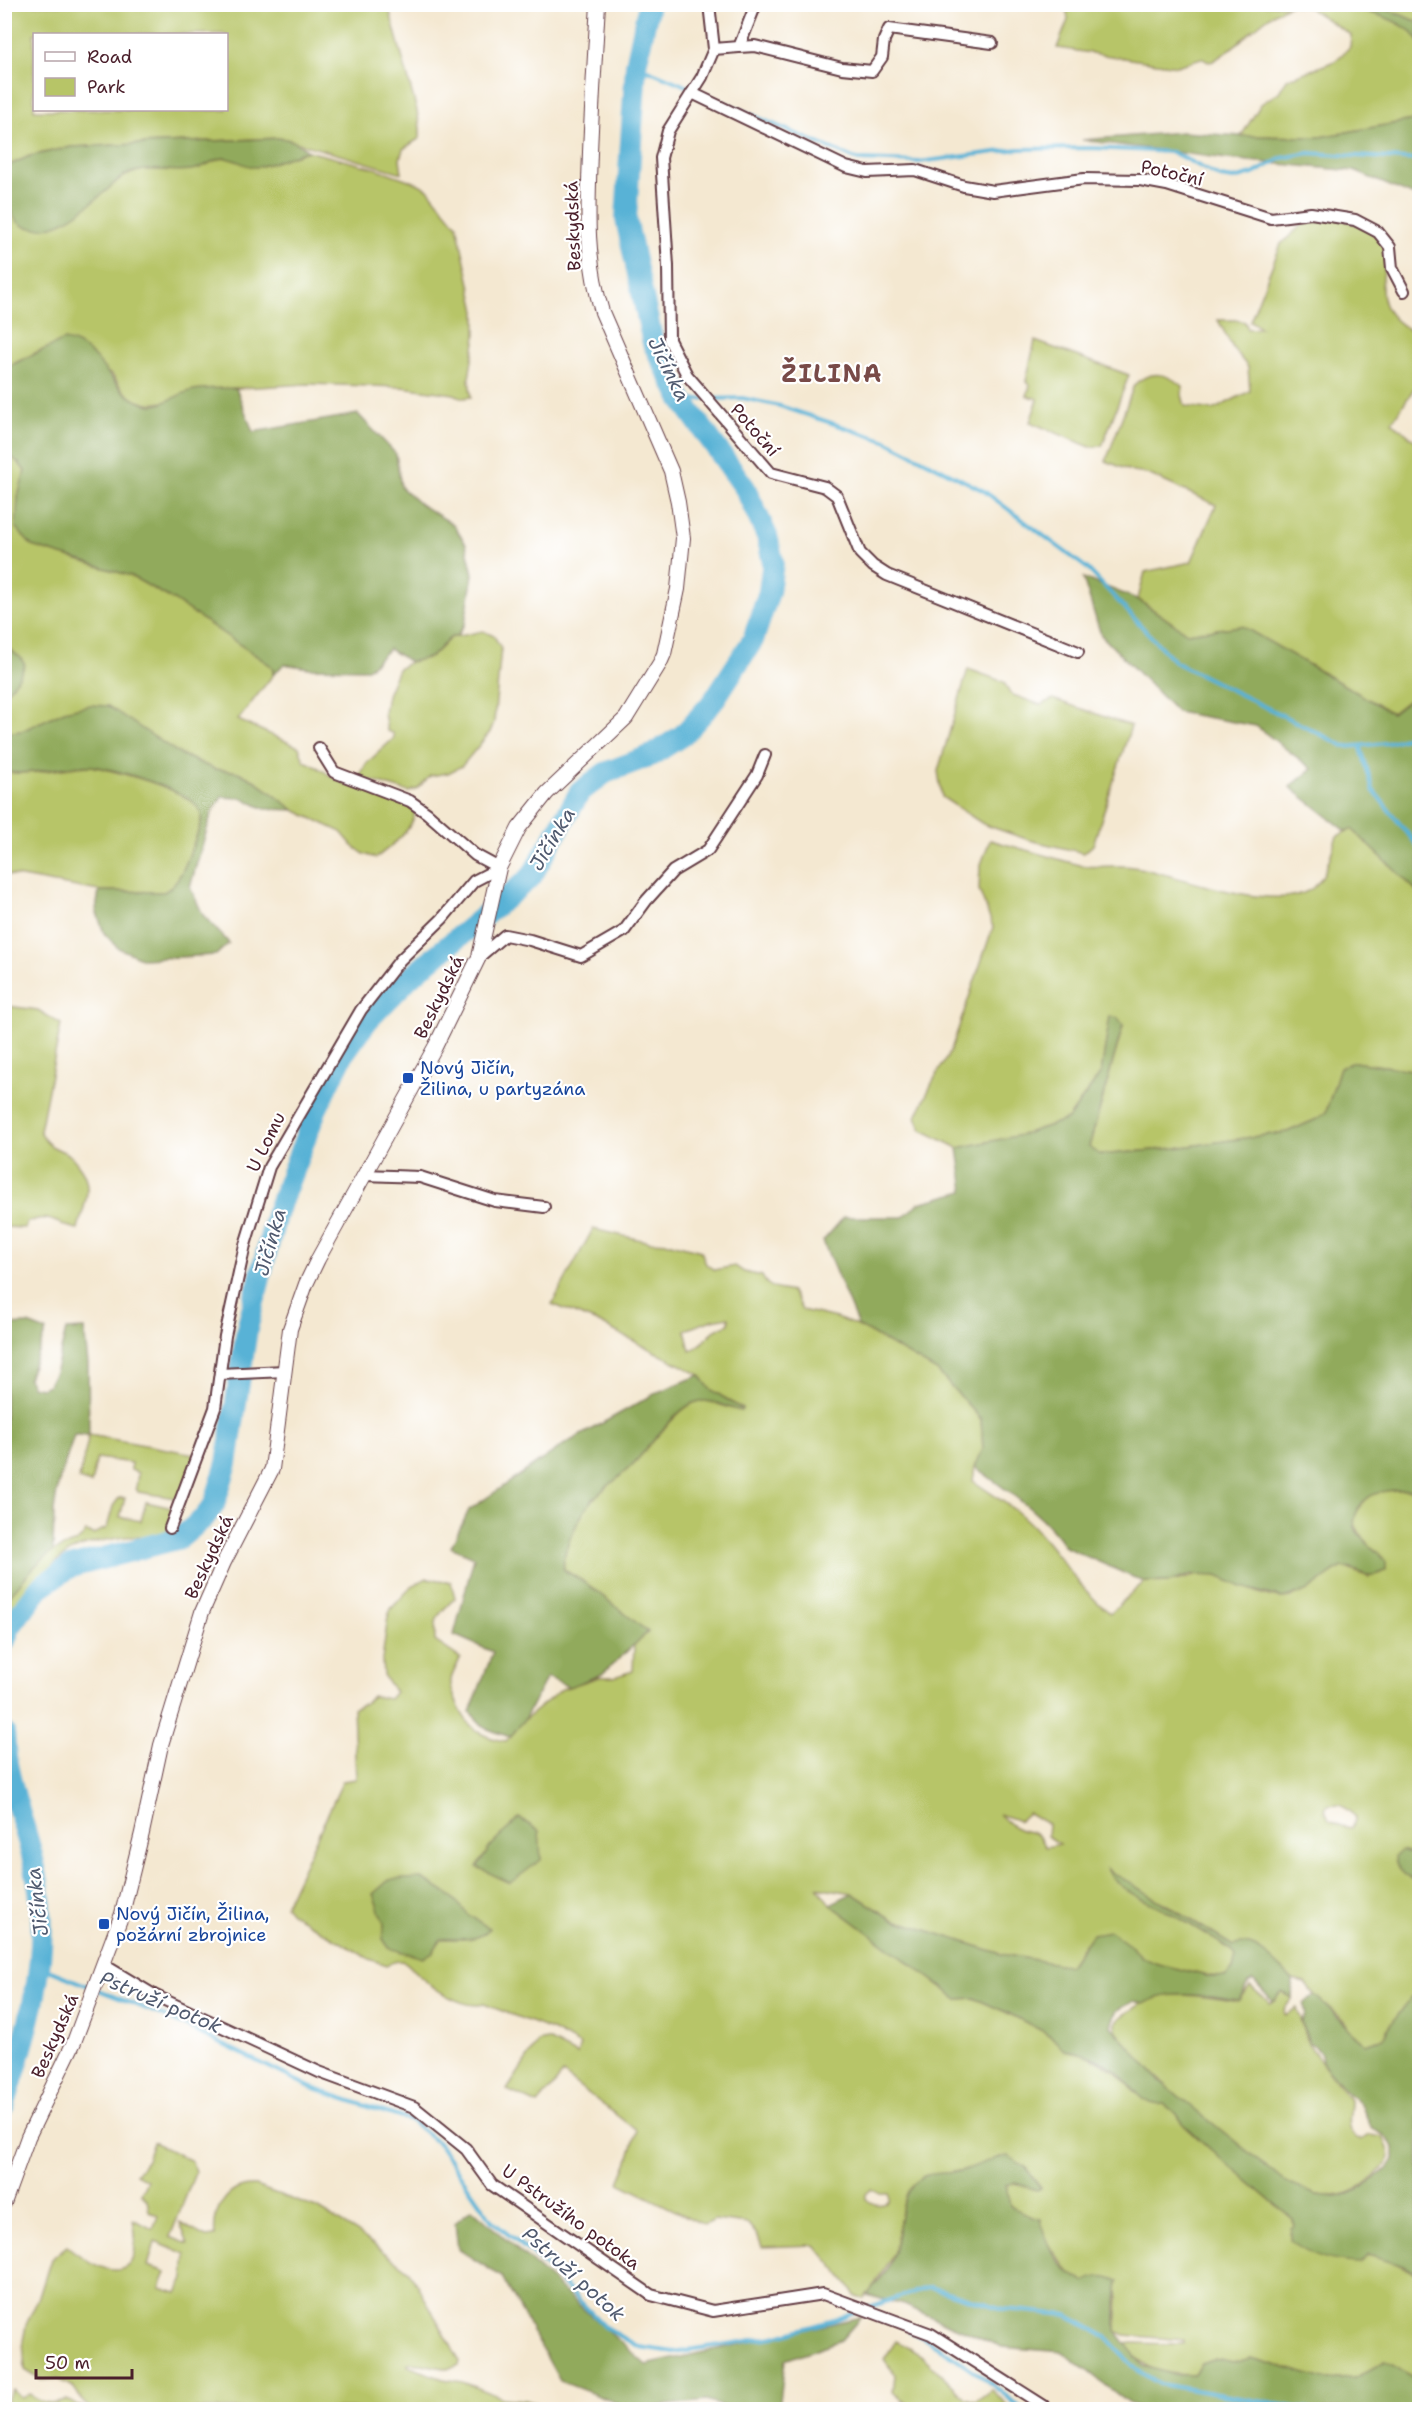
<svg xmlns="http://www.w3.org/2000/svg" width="1424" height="2414" viewBox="0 0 1424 2414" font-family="'Shantell Sans',sans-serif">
<rect width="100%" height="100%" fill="#fff"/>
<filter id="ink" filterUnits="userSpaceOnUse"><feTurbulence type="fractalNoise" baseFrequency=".0167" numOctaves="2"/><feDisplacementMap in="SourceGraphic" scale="12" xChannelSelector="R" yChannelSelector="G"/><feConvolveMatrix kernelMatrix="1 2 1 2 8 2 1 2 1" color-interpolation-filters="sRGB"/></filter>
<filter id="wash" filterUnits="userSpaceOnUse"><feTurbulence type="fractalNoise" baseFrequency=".008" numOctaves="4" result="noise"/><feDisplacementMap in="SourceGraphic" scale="24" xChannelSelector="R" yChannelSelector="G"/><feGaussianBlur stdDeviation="1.35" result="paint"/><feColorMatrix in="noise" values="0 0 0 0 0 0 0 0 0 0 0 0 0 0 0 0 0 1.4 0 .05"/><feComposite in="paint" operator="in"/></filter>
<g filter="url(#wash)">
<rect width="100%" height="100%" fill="#f4e8d1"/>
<g fill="#b7c567" stroke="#807249" stroke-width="1.5" fill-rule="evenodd">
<path d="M5 5H388L417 111 420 128V138L403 149 400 159 402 173 281 138 71 147 30 156 5 167ZM34 34H226V110H34Z"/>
<path d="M1066 5V4L1291 5C1263 14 1240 47 1211 62L1201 58 1177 66 1057 48 1068 20Z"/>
<path d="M1293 5C1307 5 1321 4 1336 5 1357 6 1410 22 1420 42L1419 119 1320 137 1241 136 1261 104 1279 92 1287 79 1335 61 1350 47 1351 35 1309 8Z"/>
<path d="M1376 5H1419V22Z"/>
<path d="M308 151 378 169 417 183 428 189 457 225 476 311V336L469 378 471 397 463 398 454 394 401 387 308 384 191 391 165 402 148 404 134 400 123 390 111 374 41 350 5 368 4 192 13 214 23 226 63 222 122 177 135 172 150 168 195 169 219 159 227 158 268 164Z"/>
<path d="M1332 217C1346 221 1364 225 1376 234 1407 258 1348 302 1419 335V385L1417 384 1392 422 1419 444V692L1392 713 1242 626 1187 633 1138 599 1145 572 1191 562 1216 505 1148 474 1133 472 1106 461 1134 385C1151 369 1166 373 1183 386L1182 395 1185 406 1213 410 1250 391 1248 367 1234 350 1218 320H1236L1245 322 1248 329 1261 328 1250 321 1281 244 1302 225Z"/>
<path d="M1035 341 1129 375 1102 446 1090 447 1030 422 1038 399 1027 396 1030 385 1026 381Z"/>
<path d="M4 452 19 463 25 471 18 497 32 546 131 576 172 599 270 665 273 670V675L238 720 299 747 304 761C320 766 330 778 346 784 367 792 402 792 415 813 411 833 390 846 376 858L364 854 353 846 341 832 294 810 257 782 238 772 214 769 180 754 141 729 40 722 22 731 5 733V694L11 650 5 646Z"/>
<path d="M483 631 494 636 501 648 494 722 490 732 462 766 448 773 430 776 417 789 409 792 359 777 366 764 394 738 393 733 387 731 384 713 387 695 398 669 410 662 431 657 450 638Z"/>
<path d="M968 669 1004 682 1010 694 1041 705 1053 699 1131 726 1093 845 1084 853 1029 840 983 824 942 797 938 771Z"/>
<path d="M92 766C115 772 195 789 201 813 203 823 196 835 193 845 186 863 181 881 165 892L99 891 5 874V772C34 776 62 767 92 766Z"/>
<path d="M1352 829 1419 893V1071L1354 1062 1340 1067 1326 1112 1317 1119 1287 1132 1176 1148 1099 1155 1089 1147 1123 1026 1110 1017 1101 1073 1068 1119 1021 1135 958 1148 922 1130 916 1117 933 1081 951 1050 993 927 979 890 980 867 990 840 1083 866C1100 868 1115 864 1133 867 1175 873 1280 918 1315 886 1327 874 1331 852 1337 836Z"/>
<path d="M5 988 7 1006 38 1010 61 1024 40 1131C46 1147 55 1147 68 1154 74 1158 77 1163 81 1169 94 1187 83 1208 78 1229 56 1226 50 1211 26 1223L25 1228 5 1227Z"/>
<path d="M593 1229 650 1242 671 1243 701 1251 706 1264 714 1270 735 1266 744 1272 762 1276C768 1290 780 1289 792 1292L802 1310 836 1318 858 1326 937 1371 981 1419 983 1449 975 1467 973 1481C996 1497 1022 1512 1039 1533 1063 1560 1081 1591 1110 1613L1144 1582C1152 1582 1160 1583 1167 1582 1185 1581 1198 1571 1217 1576 1240 1582 1266 1602 1291 1597 1312 1592 1324 1575 1343 1567L1369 1577 1362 1537 1353 1521C1366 1485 1387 1491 1419 1489V1857L1412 1854 1410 1879 1419 1883V1987L1387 2030 1384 2038 1366 2044 1357 2038 1339 2016 1314 1995 1305 1983 1293 1980 1254 1947 1233 1946 1161 1901 1133 1894 1166 1910 1232 1950 1236 1957 1233 1969 1225 1977C1207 1977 1156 1967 1142 1957 1138 1955 1135 1950 1132 1947L1084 1944 1069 1966 1001 1954 892 1919 852 1893 817 1887 830 1904 958 1999 974 1998 1008 2013 1050 2035 1064 2050 1086 2054 1115 2071 1137 2093 1164 2104 1177 2114 1184 2125 1219 2157 1293 2219 1295 2226 1291 2228 1290 2235 1390 2261 1419 2275V2380L1385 2361 1355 2378 1328 2380 1251 2358 1233 2363 1214 2359 1201 2363 1194 2375C1163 2374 1142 2371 1125 2343L1184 2344 1183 2340 1125 2335 1116 2331 1118 2298 1116 2288 1084 2282 1071 2274 1043 2238 1041 2219 1032 2217 1010 2207 1006 2186 1015 2183 1037 2190 1041 2187 1025 2167 1000 2157C975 2169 952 2173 924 2176L904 2201 894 2252 872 2289 863 2299 856 2297 847 2283 815 2245 762 2247 758 2236 748 2224 714 2220 704 2225 619 2183 628 2161 637 2131 563 2074 538 2104 507 2090 538 2042 548 2040 577 2055 581 2046 554 2031 484 2004C461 2010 430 1986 414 1971 409 1966 407 1961 399 1961 395 1961 389 1964 386 1965L369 1959 291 1913 285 1906 343 1781 356 1779 353 1708 366 1703 372 1696 389 1699 395 1692 383 1675 382 1660 388 1616 391 1609 412 1586 427 1578 451 1582 455 1598C438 1615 434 1616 435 1641L460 1658C458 1665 452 1673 451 1680 450 1686 454 1697 457 1703 467 1727 480 1738 506 1741L524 1720 562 1689 599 1677H614L633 1671 634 1645 648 1632 586 1583 564 1570C560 1551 582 1510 596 1496 608 1485 623 1475 634 1463 648 1449 678 1407 696 1402 708 1398 728 1408 740 1411L742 1409 710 1389 700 1375 597 1322 552 1304ZM729 1317V1324C707 1330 706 1345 690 1351L685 1330 712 1320ZM1340 1804 1356 1817 1352 1828 1341 1826 1329 1820 1325 1811 1327 1805ZM1028 1813 1048 1824 1047 1836 1060 1844 1046 1847C1034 1825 1029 1836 1014 1827 1009 1824 1003 1818 999 1814L1019 1821ZM872 2189 880 2194H889V2201C881 2207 874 2205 866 2199V2194Z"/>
<path d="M89 1435 195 1454 181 1495 175 1498 138 1492 136 1488 138 1473 131 1470V1463L97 1458 91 1484 79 1479Z"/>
<path d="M119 1498H125L120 1517 141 1521 146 1502 173 1508 167 1532 162 1538C150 1540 138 1536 125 1537 106 1540 83 1543 67 1554 42 1571 21 1600 5 1624V1601C19 1585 32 1566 50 1553 61 1546 80 1544 86 1532L93 1534 107 1528 113 1506Z"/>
<path d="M1250 1986 1270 2003 1274 2002 1281 1992 1292 1998 1284 2010 1285 2015 1297 2008 1305 2036 1312 2049 1350 2100C1350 2116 1342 2133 1361 2140L1370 2135 1383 2137C1393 2157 1393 2160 1376 2175 1359 2191 1342 2199 1319 2195 1309 2194 1294 2188 1285 2182 1256 2163 1124 2057 1116 2029 1114 2020 1122 2016 1128 2012 1136 2008 1147 1999 1156 1997 1179 1992 1215 1998 1238 2002Z"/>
<path d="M153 2142 192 2161 195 2173 170 2237 188 2244 180 2223 206 2237 215 2236C212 2211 227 2184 255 2186L319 2209 357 2232 409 2271 460 2361 459 2365C446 2374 424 2360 408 2364V2366L443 2379 463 2382 503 2398 526 2400 553 2409H91L83 2402 72 2386 57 2379 41 2380 25 2370 23 2341 26 2325 39 2297 51 2259 67 2246C107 2278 145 2286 133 2219L153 2229 158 2216 149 2211 147 2200 141 2194 147 2180 136 2174 147 2160ZM155 2242 186 2254 184 2278 177 2293 160 2288 166 2272 148 2266Z"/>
<path d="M896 2341 921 2355 966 2398 976 2401 991 2390 1012 2409H913L893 2392 895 2375 884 2359Z"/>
<path d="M13 2390 21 2398 30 2395C43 2404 52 2407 67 2400L87 2409H6L7 2397Z"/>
</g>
<g fill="#91aa5c" stroke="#6e6444" stroke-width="1.5">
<path d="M1338 5H1376L1419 22V42C1408 19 1361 10 1338 5Z"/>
<path d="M1419 119V198L1354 171 1227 159 1082 140 1182 132 1241 136 1320 137Z"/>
<path d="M282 138 293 141 308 151C294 154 268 166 256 167 246 167 236 159 225 158 214 158 206 167 196 169 171 175 149 163 124 176 117 180 112 186 106 191 86 208 55 235 27 227 5 221 4 184 5 167L30 156 71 147Z"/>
<path d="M64 340C102 345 110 395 146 404 162 408 175 395 190 391 203 387 222 389 236 388L253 432 358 414 396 454 401 487 421 505 453 524 466 544 473 574 465 623 458 635 450 638 431 657 410 662 389 649 368 669 309 668 284 664 273 675V670L270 665 172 599 131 576 32 546 16 528 18 497 25 471 19 463 5 452V368Z"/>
<path d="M1083 578 1137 599 1187 633 1242 626 1392 713 1419 692V893L1352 829 1346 831 1290 787 1312 769 1256 726 1177 712 1101 635Z"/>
<path d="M5 646 20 657 25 665 17 680 5 694Z"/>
<path d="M90 705 108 706 180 754 214 769 238 772 257 782 294 810 265 809 241 798 222 797 212 812 190 887 203 915 229 943 216 955 143 959 118 948 104 933 96 910 99 891 164 892C183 880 188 857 196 837 199 829 204 819 200 811 192 791 113 768 91 766 62 764 35 776 5 772V733L22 731 64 711Z"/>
<path d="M1110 1016 1118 1018 1123 1025 1089 1147 1100 1155 1176 1148 1287 1132 1317 1119 1326 1112 1340 1067 1354 1062 1419 1071V1489C1395 1491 1366 1486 1356 1514 1354 1521 1353 1525 1357 1531 1364 1543 1378 1550 1386 1562V1570C1366 1582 1363 1570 1343 1567L1335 1571 1306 1592 1282 1598 1242 1587 1217 1576 1191 1575 1169 1582H1144L1065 1547C1047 1516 1004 1489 975 1467L983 1449 981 1419 937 1371 858 1326 823 1241 844 1217H903L919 1203 964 1191 958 1148 1021 1135 1068 1119 1101 1073Z"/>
<path d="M28 1324 46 1331 28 1378 32 1386 41 1388 48 1385 56 1370 66 1330 84 1329 88 1363 89 1435H74L58 1485 54 1511 53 1551 34 1567 5 1601V1325Z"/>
<path d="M700 1375 710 1389 742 1409 741 1411C729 1408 709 1398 696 1402 678 1406 648 1449 634 1463 623 1475 608 1485 596 1496 582 1510 560 1552 564 1570L586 1583 648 1632 602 1674 569 1687 547 1677 524 1720 510 1737 485 1728 470 1712 493 1652 454 1635 474 1557 451 1547 469 1510 565 1444 658 1392Z"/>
<path d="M519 1818 539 1831 541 1860 510 1883 477 1867 490 1847Z"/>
<path d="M1401 1851 1419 1857V1883C1408 1878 1395 1870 1395 1856Z"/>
<path d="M1107 1869 1233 1946C1255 1936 1278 1966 1293 1980L1292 1998 1281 1992 1273 2002 1253 1980 1248 1983 1239 2001C1208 1997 1171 1988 1143 2004L1134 2001 1116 2011 1111 2026 1160 2081 1287 2183 1317 2195 1337 2197 1348 2194 1358 2190 1389 2168 1394 2159V2147L1384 2135 1371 2128 1362 2105 1346 2091 1322 2062 1321 2054 1314 2045 1309 2043 1301 2021 1305 2013 1304 2004 1314 1995C1334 2010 1347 2031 1366 2044L1384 2038 1387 2030 1419 1987V2275L1403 2266 1369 2255 1359 2263C1332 2262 1311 2256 1290 2240L1291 2228 1295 2226 1293 2219 1219 2157 1184 2125 1177 2114 1164 2104C1142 2108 1131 2083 1116 2071 1099 2058 1084 2053 1064 2050L1050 2035 1008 2013 974 1998 958 1999 830 1904 852 1893 892 1919 1001 1954 1069 1966 1092 1934 1110 1931 1132 1947 1142 1957 1155 1963 1211 1977H1225L1233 1969 1236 1957 1232 1950C1210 1937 1189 1923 1167 1911 1145 1899 1119 1892 1107 1869Z"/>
<path d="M422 1878 452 1897 470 1916 489 1928C480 1943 457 1938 441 1939L433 1952 423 1958 389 1948 383 1939 384 1924 373 1894 389 1880Z"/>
<path d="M1009 2156 1025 2167 1041 2188 1037 2190 1015 2183 1006 2185 1010 2206 1032 2217 1041 2219C1045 2247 1059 2268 1084 2282 1097 2275 1105 2275 1119 2281 1115 2290 1116 2319 1116 2331L1143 2366 1176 2375H1194L1201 2363 1214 2359 1233 2363 1251 2358 1328 2380 1355 2378 1385 2361 1419 2380V2409H1144L1130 2404 1063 2352 1002 2347 904 2305 867 2295C878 2283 890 2267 894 2252 902 2228 897 2190 924 2176 934 2172 949 2174 960 2171 977 2167 992 2157 1009 2156Z"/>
<path d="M472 2209 646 2365 861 2317 841 2340 785 2360 779 2409H731L706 2401 632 2409 560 2381 502 2277 458 2249 455 2223Z"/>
</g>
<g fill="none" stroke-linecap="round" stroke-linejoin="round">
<g stroke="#59b2d6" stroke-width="4">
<path d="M636 65 693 89"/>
<path d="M722 102 858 160 919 162 1019 149 1092 148 1172 152 1220 177 1234 179 1253 174 1282 158 1309 153 1420 160"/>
<path d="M711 399 742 398 780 406 886 441 984 491 1088 569 1175 662 1346 747 1387 743 1420 734"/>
<path d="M682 400 703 399"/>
<path d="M1361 748 1373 790 1420 849"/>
<path d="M41 1967 166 2017 312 2088 411 2121 439 2144 492 2221 544 2264 605 2327 639 2347 674 2352 774 2337 835 2320 859 2310"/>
<path d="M866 2308 930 2287 1004 2309 1067 2315 1106 2337 1137 2370 1160 2384 1310 2410"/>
<path d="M910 2331C951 2352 988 2380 1023 2410"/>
</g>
<g stroke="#59b2d6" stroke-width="22">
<path d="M4 1643 10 1627 40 1587 70 1567 180 1538 204 1518 214 1505 227 1463 247 1329 276 1215 316 1110 344 1053 368 1020 409 978 531 877 580 792 605 773 652 755 683 735 712 703 753 640 769 592 773 562 767 536 745 488 682 400 653 343 626 219 636 65 649 4"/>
<path d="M4 1733C5 1745 5 1757 8 1769 16 1807 32 1845 38 1883 51 1960 27 2034 4 2106"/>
</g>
</g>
</g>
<g filter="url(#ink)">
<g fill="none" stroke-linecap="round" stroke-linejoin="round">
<defs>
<g id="minor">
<path d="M709 4 714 49 702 77 668 131 661 158 668 266 669 340 687 375 771 473 825 487 837 496 860 553 873 566 887 575 1078 652"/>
<path d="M739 47 755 46 842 68 872 71 882 57 884 40 889 29 992 43"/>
<path d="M714 49 739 47 756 4"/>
<path d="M692 93 846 167 867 172 915 170 964 186 993 191 1084 179 1140 180 1167 185 1271 218 1311 213 1355 220 1378 232 1390 247 1392 268 1404 291"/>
<path d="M319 748 334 772 410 801 427 813 475 855 499 868"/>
<path d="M479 957 505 935 530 940 581 956 624 931 646 901 673 871 708 850 757 775 765 755"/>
<path d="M364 1175 420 1177 495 1201 544 1207"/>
<path d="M220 1374 285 1371"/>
<path d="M170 1528 215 1408 225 1336 245 1245 269 1167 361 1010 400 960 442 919 474 881 499 868"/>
<path d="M104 1965 154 1995 319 2072 414 2107 466 2149 492 2185 651 2295 713 2311 823 2294 931 2334 1044 2406"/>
</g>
<path id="tertiary" d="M4 2203 28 2137 74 2042 122 1914 142 1833 161 1745 202 1612 224 1562 272 1469 290 1329 306 1284 318 1259 435 1047 479 957 499 868 519 828 547 793 626 718 660 663 664 654 678 589 683 538 678 502 671 471 602 312C585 255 588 210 590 152 592 103 595 54 598 4"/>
</defs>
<use href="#minor" stroke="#643d44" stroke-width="14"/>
<use href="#tertiary" stroke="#643d44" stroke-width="16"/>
<use href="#minor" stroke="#fff" stroke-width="10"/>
<use href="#tertiary" stroke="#fff" stroke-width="14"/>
</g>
</g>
<g fill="#1a4fb4" stroke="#fff" stroke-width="2">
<rect x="402" y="1072" width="12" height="12" rx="3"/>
<rect x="98" y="1918" width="12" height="12" rx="3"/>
</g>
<g text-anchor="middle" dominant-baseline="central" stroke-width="4.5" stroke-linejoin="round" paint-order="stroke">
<g font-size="18" fill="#4a1f2b" stroke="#fff">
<text transform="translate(1172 173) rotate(13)">Potoční</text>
<text transform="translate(573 226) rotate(-92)">Beskydská</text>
<text transform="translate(755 430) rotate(49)">Potoční</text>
<text transform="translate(439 997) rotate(-64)">Beskydská</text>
<text transform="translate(266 1142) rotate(-64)">U Lomu</text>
<text transform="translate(209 1557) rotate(-65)">Beskydská</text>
<text transform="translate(55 2036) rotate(-66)">Beskydská</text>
<text transform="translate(571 2217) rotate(36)">U Pstružího potoka</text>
</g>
<g font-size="18" fill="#164399" stroke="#fff" text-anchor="start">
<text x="420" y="1068">Nový Jičín,<tspan x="420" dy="21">Žilina, u partyzána</tspan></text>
<text x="116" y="1914">Nový Jičín, Žilina,<tspan x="116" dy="21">požární zbrojnice</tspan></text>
</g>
<g font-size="20" font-style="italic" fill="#505a6f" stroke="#fff">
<text transform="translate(669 369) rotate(64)">Jičínka</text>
<text transform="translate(552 839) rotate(-59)">Jičínka</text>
<text transform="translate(270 1242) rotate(-74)">Jičínka</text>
<text transform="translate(37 1902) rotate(-97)">Jičínka</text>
<text transform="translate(161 2002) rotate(23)">Pstruží potok</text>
<text transform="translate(574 2274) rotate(42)">Pstruží potok</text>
</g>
<g font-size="24" font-weight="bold" letter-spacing="1.5" fill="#784a48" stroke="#fff">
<text x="832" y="374">ŽILINA</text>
</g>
</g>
<rect width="1424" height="2414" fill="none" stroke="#fff" stroke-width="24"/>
<rect x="33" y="33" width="195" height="78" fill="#ffffff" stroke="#b7a5aa" stroke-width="1.5"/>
<rect x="45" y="52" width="30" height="9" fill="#ffffff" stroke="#b7a5aa" stroke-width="1.5"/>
<text x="87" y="63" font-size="18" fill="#4a1f2b">Road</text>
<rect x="45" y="78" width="30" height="18" fill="#b7c567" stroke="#b7a5aa" stroke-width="1.5"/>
<text x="87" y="93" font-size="18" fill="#4a1f2b">Park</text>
<path d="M36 2369v9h96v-9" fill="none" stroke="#4a1f2b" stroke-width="3"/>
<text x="45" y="2369" font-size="18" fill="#4a1f2b" stroke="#ffffff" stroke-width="4.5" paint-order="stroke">50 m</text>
</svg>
